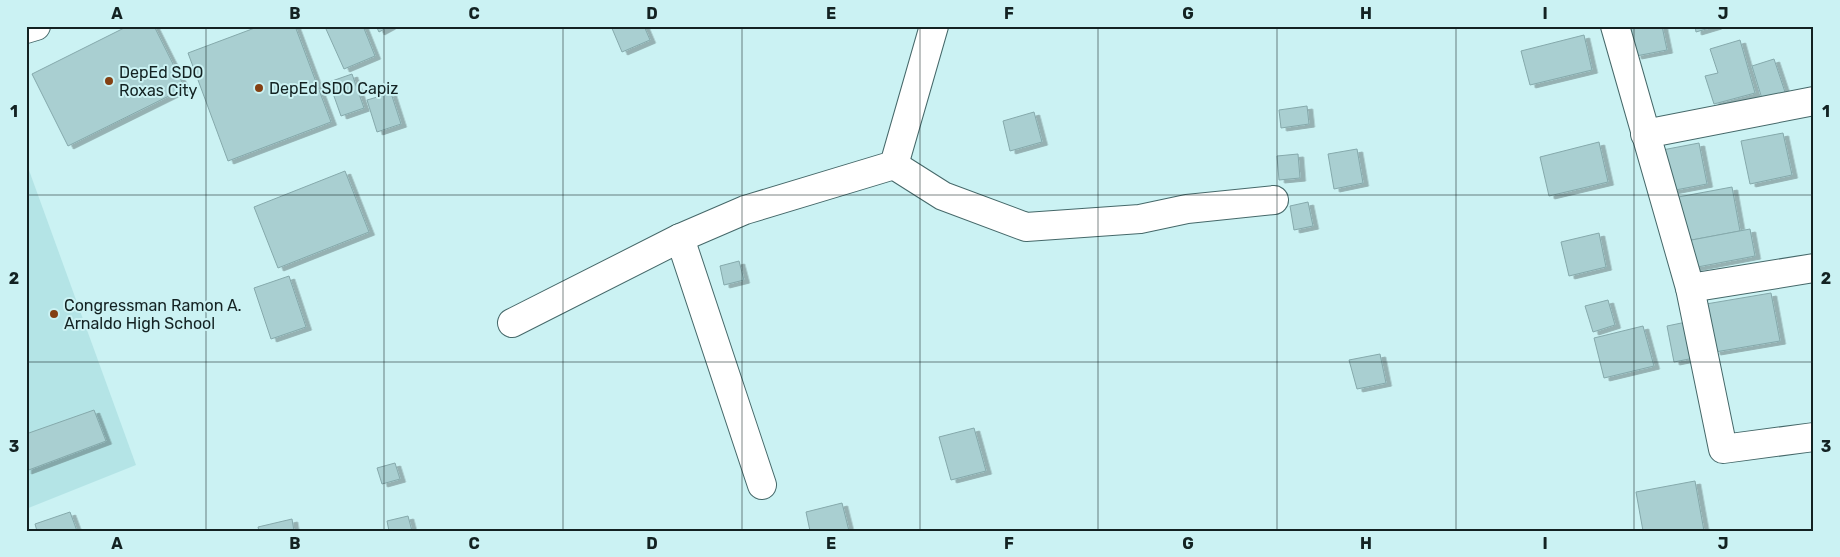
<svg xmlns="http://www.w3.org/2000/svg" width="1840" height="557" viewBox="0 0 1840 557" font-family="Rubik,sans-serif">
<defs>
<filter id="shadow"><feDropShadow dx="5.5" dy="3" stdDeviation="0" flood-color="#0004"/></filter>
</defs>
<rect width="100%" height="100%" fill="#cbf2f3"/>
<path fill="#b4e4e6" d="M26 162 136 465 26 509Z"/>
<g fill="#a9cfd1" stroke="#85a9ab" filter="url(#shadow)">
<path d="M128 26H154L185 88 68 146 32 74Z"/>
<path d="M260 26H295L331 122 228 161 188 53Z"/>
<path d="M333 26H363L375 56 344 69 326 29Z"/>
<path d="M376 26H390L379 32Z"/>
<path d="M611 26H644L650 40 622 52Z"/>
<path d="M1630 26H1662L1667 50 1636 56Z"/>
<path d="M1695 26H1716L1696 32Z"/>
<path d="M1584 35 1592 70 1530 85 1521 51Z"/>
<path d="M1740 40 1755 93 1714 104 1705 76 1718 73 1710 49Z"/>
<path d="M1774 59 1786 95 1763 102 1752 66Z"/>
<path d="M352 74 364 108 341 116 329 82Z"/>
<path d="M391 93 401 124 377 132 367 100Z"/>
<path d="M1307 106 1309 124 1281 128 1279 110Z"/>
<path d="M1034 112 1042 142 1010 151 1003 121Z"/>
<path d="M1783 133 1792 175 1750 184 1741 141Z"/>
<path d="M1599 142 1608 182 1549 196 1540 157Z"/>
<path d="M1699 143 1707 184 1665 192 1657 151Z"/>
<path d="M1357 149 1363 183 1334 189 1328 154Z"/>
<path d="M1298 154 1300 178 1279 180 1277 156Z"/>
<path d="M345 171 369 232 278 268 254 207Z"/>
<path d="M1732 187 1740 231 1681 242 1673 198Z"/>
<path d="M1308 202 1313 226 1294 230 1290 206Z"/>
<path d="M1750 229 1755 256 1687 269 1681 242Z"/>
<path d="M1599 233 1606 267 1569 276 1561 242Z"/>
<path d="M739 261 744 280 724 285 720 266Z"/>
<path d="M289 276 306 327 271 339 254 288Z"/>
<path d="M1771 293 1780 341 1715 352 1706 304Z"/>
<path d="M1608 300 1615 325 1593 332 1585 306Z"/>
<path d="M1691 321 1699 357 1674 362 1667 326Z"/>
<path d="M1643 326 1654 366 1604 378 1594 338Z"/>
<path d="M1380 354 1386 383 1357 389 1349 360Z"/>
<path d="M94 410 106 441 26 471V434Z"/>
<path d="M974 428 986 471 951 480 939 437Z"/>
<path d="M395 463 400 479 382 484 377 468Z"/>
<path d="M1695 481 1704 531H1643L1636 492Z"/>
<path d="M842 503 849 531H810L806 512Z"/>
<path d="M70 512 77 531H37L35 524Z"/>
<path d="M408 516 412 531H389L387 521Z"/>
<path d="M292 519 294 531H259L258 527Z"/>
</g>
<g fill="none" stroke-linecap="round" stroke-linejoin="round">
<defs>
<g id="minor">
<path d="M1615 26 1690 288 1814 268"/>
<path d="M26 29 36 26"/>
<path d="M1645 134 1814 101"/>
<path d="M894 165 943 196 1026 227 1140 219 1187 209 1274 200"/>
<path d="M680 238 762 485"/>
<path d="M1690 288 1723 449 1814 437"/>
<path d="M512 323 680 238 745 210 894 165 934 26"/>
</g>
</defs>
<use href="#minor" stroke="#456869" stroke-width="30"/>
<use href="#minor" stroke="#fff" stroke-width="28"/>
</g>
<path fill="none" stroke="#132222" stroke-width="1" stroke-opacity="0.55" d="M206 26V531M384 26V531M563 26V531M742 26V531M920 26V531M1098 26V531M1277 26V531M1456 26V531M1634 26V531M26 195H1814M26 362H1814"/>
<g fill="#844013" stroke="#cbf2f3" stroke-width="2">
<circle cx="109" cy="81" r="5"/>
<circle cx="259" cy="88" r="5"/>
<circle cx="54" cy="314" r="5"/>
</g>
<g text-anchor="middle" dominant-baseline="central" stroke-width="4" stroke-linejoin="round" paint-order="stroke">
<g font-size="16" fill="#132222" stroke="#cbf2f3" text-anchor="start">
<text x="119" y="72">DepEd SDO<tspan x="119" dy="18">Roxas City</tspan></text>
<text x="269" y="88">DepEd SDO Capiz</text>
<text x="64" y="305">Congressman Ramon A.<tspan x="64" dy="18">Arnaldo High School</tspan></text>
</g>
</g>
<rect width="1840" height="557" fill="none" stroke="#cbf2f3" stroke-width="55"/>
<rect x="28" y="28" width="1784" height="502" fill="none" stroke="#132222" stroke-width="2"/>
<g font-size="16" text-anchor="middle" font-weight="bold" fill="#132222">
<text x="117" y="19">A</text>
<text x="295" y="19">B</text>
<text x="474" y="19">C</text>
<text x="652" y="19">D</text>
<text x="831" y="19">E</text>
<text x="1009" y="19">F</text>
<text x="1188" y="19">G</text>
<text x="1366" y="19">H</text>
<text x="1545" y="19">I</text>
<text x="1723" y="19">J</text>
<text x="14" y="117">1</text>
<text x="1826" y="117">1</text>
<text x="14" y="284">2</text>
<text x="1826" y="284">2</text>
<text x="14" y="452">3</text>
<text x="1826" y="452">3</text>
<text x="117" y="549">A</text>
<text x="295" y="549">B</text>
<text x="474" y="549">C</text>
<text x="652" y="549">D</text>
<text x="831" y="549">E</text>
<text x="1009" y="549">F</text>
<text x="1188" y="549">G</text>
<text x="1366" y="549">H</text>
<text x="1545" y="549">I</text>
<text x="1723" y="549">J</text>
</g>
</svg>
